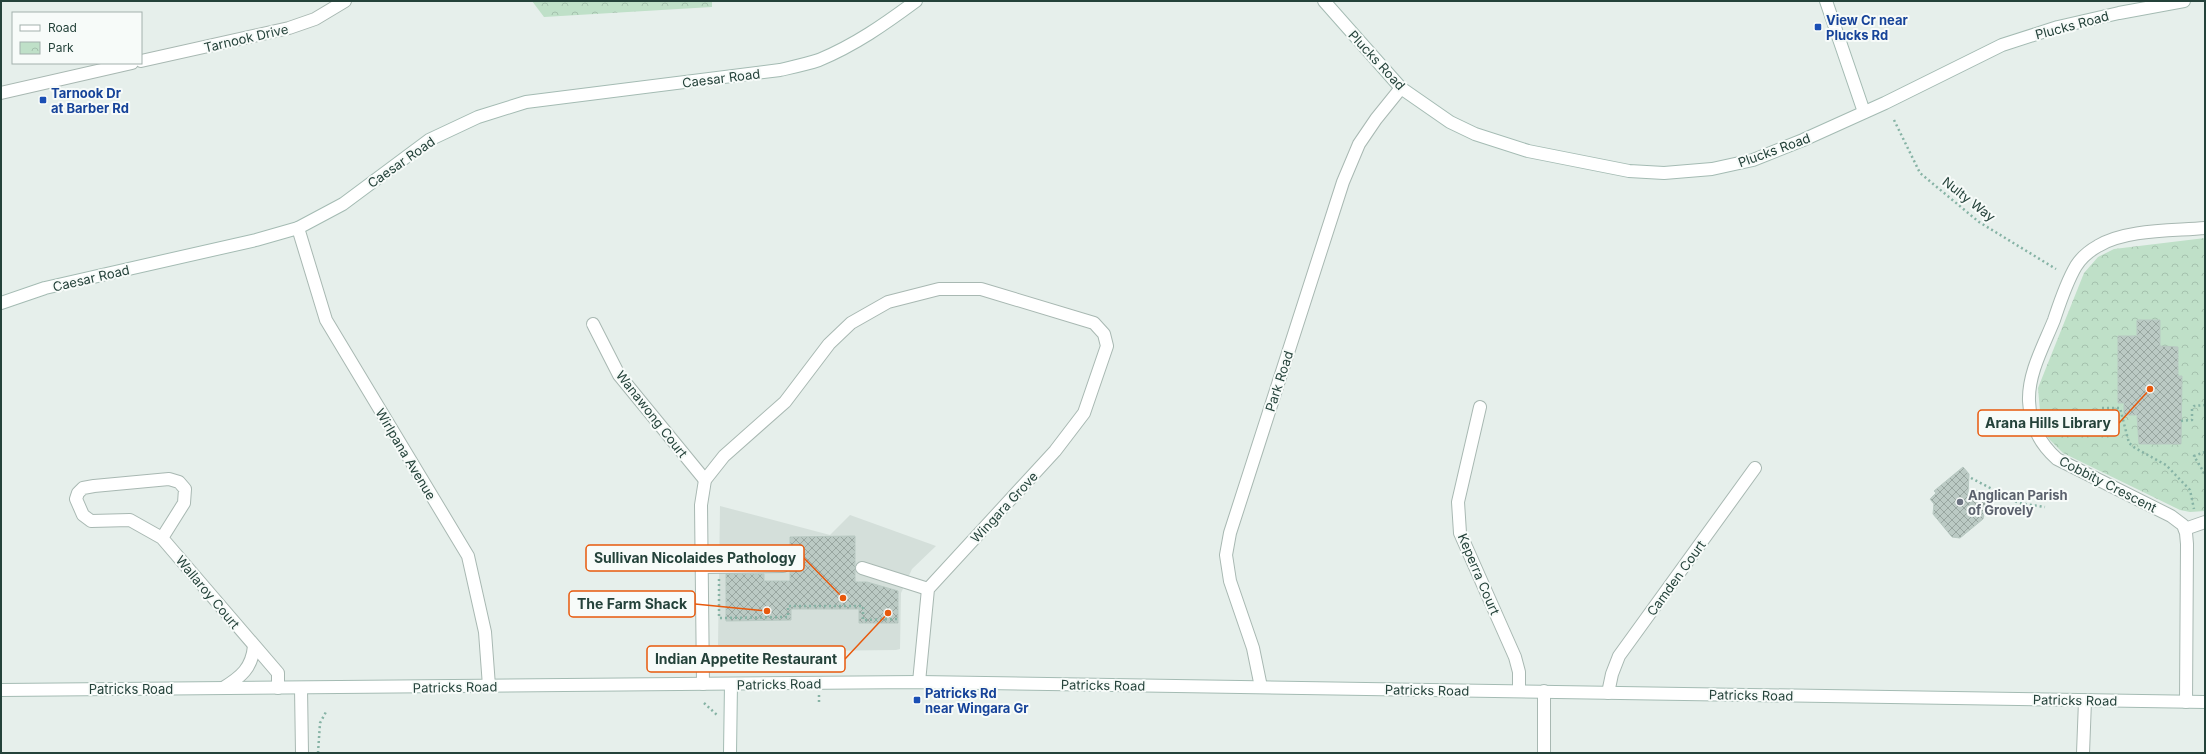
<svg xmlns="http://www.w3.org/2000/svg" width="2206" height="754" viewBox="0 0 2206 754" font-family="Inter,sans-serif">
<defs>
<pattern id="park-crowns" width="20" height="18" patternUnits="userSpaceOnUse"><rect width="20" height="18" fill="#bfe0c8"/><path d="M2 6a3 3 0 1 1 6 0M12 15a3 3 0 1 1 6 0" fill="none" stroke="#a4c1ad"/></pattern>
<pattern id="building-cross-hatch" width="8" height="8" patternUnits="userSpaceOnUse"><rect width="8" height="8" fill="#bbcac4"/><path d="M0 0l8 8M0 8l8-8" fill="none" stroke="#98a6a0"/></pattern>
</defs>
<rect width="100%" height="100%" fill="#e6efeb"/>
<path fill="#d4dfda" d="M720 506 830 535 850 515 936 546 912 569 901 593 900 649 896 650 726 652 718 645Z"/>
<g fill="url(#park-crowns)">
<path d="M532 1H712V7L544 17Z"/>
<path d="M2205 238V511L2190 512 2180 510 2063 453 2049 439 2041 423 2038 388 2084 273 2098 257 2114 249Z"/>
</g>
<g fill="url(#building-cross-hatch)" stroke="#b8c9c2">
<path d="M2137 320H2160V346L2178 347V376H2182L2181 444H2139L2137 415H2124V403H2118V336H2137Z"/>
<path d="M1963 467 1969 474 1968 495 1977 490 1990 505 1985 510 1983 519 1960 538 1952 537 1933 514 1934 504 1930 499 1936 493 1934 491Z"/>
<path d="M855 536V582H867L898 591V623H859V609H791V620L726 621V574H764V581H790V537Z"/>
</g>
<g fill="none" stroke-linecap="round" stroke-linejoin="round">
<defs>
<g id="street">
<path d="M141 61 289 28 315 19 345 1"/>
<path d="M1 93 132 63"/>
<path d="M298 228 326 320 468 556 485 632 489 686"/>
<path d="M593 324 619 375 705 480"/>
<path d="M1480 407 1458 502 1460 533 1515 657 1519 672V691"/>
<path d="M2185 529 2205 522"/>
<path d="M162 538 184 503 185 489 179 482 169 479 94 486 83 488 78 493 76 499 83 515 91 521 130 520 162 538 278 673V688"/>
<path d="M702 567 783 566"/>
<path d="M862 568 928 589"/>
<path d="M703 684 701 505 705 480 724 456 785 402 829 344 851 323 888 302 939 289H981L1094 323 1104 334 1107 346 1084 413 1055 451 928 589 919 682"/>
<path d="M1261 687 1253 648 1230 581 1226 555 1230 533 1343 182 1359 144 1376 119 1401 88"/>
<path d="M223 688C241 677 252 668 254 646"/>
<path d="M301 688 302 753"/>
<path d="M1608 693 1612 674 1619 656 1755 468"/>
<path d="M2186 702 2187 544 2186 533 2183 525 2171 516 2057 459C2040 444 2030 424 2029 401 2028 373 2044 345 2054 320 2060 302 2066 283 2076 266 2081 258 2089 251 2098 246 2126 229 2173 231 2205 228"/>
<path d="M1544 753V691"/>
<path d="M2083 753 2085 701"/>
</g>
<g id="secondary">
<path d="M1324 1 1401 88 1450 122 1475 134 1528 151 1629 171 1664 173 1712 169 1753 160 1803 140 1885 103 2002 45 2058 27 2119 13 2184 1"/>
<path d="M1826 1 1864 112"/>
<path d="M1 303 45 288 256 240 298 228 343 204 429 140 478 117 526 102 780 70C793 67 807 64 819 60 855 45 885 24 916 1"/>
<path d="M1 690 919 682 2205 702"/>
<path d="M730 753 731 684"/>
</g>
</defs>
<use href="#street" stroke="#a8b8b2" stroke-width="14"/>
<use href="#secondary" stroke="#a4bbb3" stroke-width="14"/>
<g stroke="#86b3a5" stroke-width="2.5" stroke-dasharray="2 3" stroke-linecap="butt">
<path d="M1894 120 1920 173 1979 222 2056 269"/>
<path d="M2102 408H2120L2129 443 2135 448 2166 465 2190 490 2194 509"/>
<path d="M2181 421 2192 420V409L2194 406 2205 405"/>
<path d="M2205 452 2194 456 2205 474"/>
<path d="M1971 478 2019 503 2045 507"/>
<path d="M719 579V618"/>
<path d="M720 618 788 617V606H863V620L898 619"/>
<path d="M717 652 722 660"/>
<path d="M819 670V659"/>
<path d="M819 695V703"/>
<path d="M704 703 717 715"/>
<path d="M318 753 320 723 327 710"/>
</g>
<use href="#street" stroke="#fff" stroke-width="12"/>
<use href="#secondary" stroke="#fff" stroke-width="12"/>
</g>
<g fill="#1a4fb4" stroke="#f7fbf9" stroke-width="1.5">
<rect x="1814" y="23" width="8" height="8" rx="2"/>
<rect x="39" y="96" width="8" height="8" rx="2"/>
<rect x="913" y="696" width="8" height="8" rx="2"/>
</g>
<circle fill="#6b7280" stroke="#f7fbf9" stroke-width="1.5" cx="1960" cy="502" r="4"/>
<g text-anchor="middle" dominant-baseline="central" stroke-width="4" stroke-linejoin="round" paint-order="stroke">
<g font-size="13" font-weight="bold" fill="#164399" stroke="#f7fbf9" text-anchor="start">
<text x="1826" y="20">View Cr near<tspan x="1826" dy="15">Plucks Rd</tspan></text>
<text x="51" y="93">Tarnook Dr<tspan x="51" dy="15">at Barber Rd</tspan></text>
<text x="925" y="693">Patricks Rd<tspan x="925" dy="15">near Wingara Gr</tspan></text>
</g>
<g font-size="13" fill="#24423a" stroke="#f7fbf9">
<text transform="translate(2072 25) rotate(-15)">Plucks Road</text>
<text transform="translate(246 38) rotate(-13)">Tarnook Drive</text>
<text transform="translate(1377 60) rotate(47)">Plucks Road</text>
<text transform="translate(721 78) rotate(-7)">Caesar Road</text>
<text transform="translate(1774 150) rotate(-20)">Plucks Road</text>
<text transform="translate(401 162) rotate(-35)">Caesar Road</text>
<text transform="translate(1969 199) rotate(38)">Nulty Way</text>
<text transform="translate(91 278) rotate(-13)">Caesar Road</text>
<text transform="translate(1279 381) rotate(-72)">Park Road</text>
<text transform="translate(652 414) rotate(52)">Wanawong Court</text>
<text transform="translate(406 454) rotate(59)">Wirlpana Avenue</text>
<text transform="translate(2108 484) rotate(27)">Cobbity Crescent</text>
<text transform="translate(1004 507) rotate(-47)">Wingara Grove</text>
<text transform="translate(1479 574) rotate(67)">Keperra Court</text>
<text transform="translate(1676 578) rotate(-54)">Camden Court</text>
<text transform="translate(208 592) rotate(50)">Wallaroy Court</text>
<text transform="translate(779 684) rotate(-1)">Patricks Road</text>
<text transform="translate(1103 685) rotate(1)">Patricks Road</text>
<text transform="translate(455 687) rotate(-1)">Patricks Road</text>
<text x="131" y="689">Patricks Road</text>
<text transform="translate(1427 690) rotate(1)">Patricks Road</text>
<text transform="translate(1751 695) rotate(1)">Patricks Road</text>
<text transform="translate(2075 700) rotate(1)">Patricks Road</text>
</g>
<g font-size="13" font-weight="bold" fill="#5b616d" stroke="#f7fbf9" text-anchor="start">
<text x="1968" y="495">Anglican Parish<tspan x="1968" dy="15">of Grovely</tspan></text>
</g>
</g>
<path fill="none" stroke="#e8590c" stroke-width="1.5" d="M2150 389L2119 423M843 598L804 558M767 611L695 604M888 613L845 659"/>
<g fill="#e8590c" stroke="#f7fbf9" stroke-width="1.5">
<circle cx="2150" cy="389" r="4"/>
<circle cx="843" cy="598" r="4"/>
<circle cx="767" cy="611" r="4"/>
<circle cx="888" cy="613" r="4"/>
</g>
<g fill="#f7fbf9" stroke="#e8590c" stroke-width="1.5">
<rect x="1978" y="410" width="141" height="26" rx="4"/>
<rect x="586" y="545" width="218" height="26" rx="4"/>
<rect x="569" y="591" width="126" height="26" rx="4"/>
<rect x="647" y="646" width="198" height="26" rx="4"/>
</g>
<g font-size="14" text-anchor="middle" font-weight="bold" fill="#24423a">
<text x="2048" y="428">Arana Hills Library</text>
<text x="695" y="563">Sullivan Nicolaides Pathology</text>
<text x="632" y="609">The Farm Shack</text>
<text x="746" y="664">Indian Appetite Restaurant</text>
</g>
<rect width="2206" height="754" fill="none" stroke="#24423a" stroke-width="4"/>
<rect x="12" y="12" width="130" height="52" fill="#f7fbf9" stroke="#a3b1ad"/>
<rect x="20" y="25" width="20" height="6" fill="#ffffff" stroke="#a3b1ad"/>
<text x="48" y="32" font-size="12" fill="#24423a">Road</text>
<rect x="20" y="42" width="20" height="12" fill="url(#park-crowns)" stroke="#a3b1ad"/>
<text x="48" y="52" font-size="12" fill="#24423a">Park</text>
</svg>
